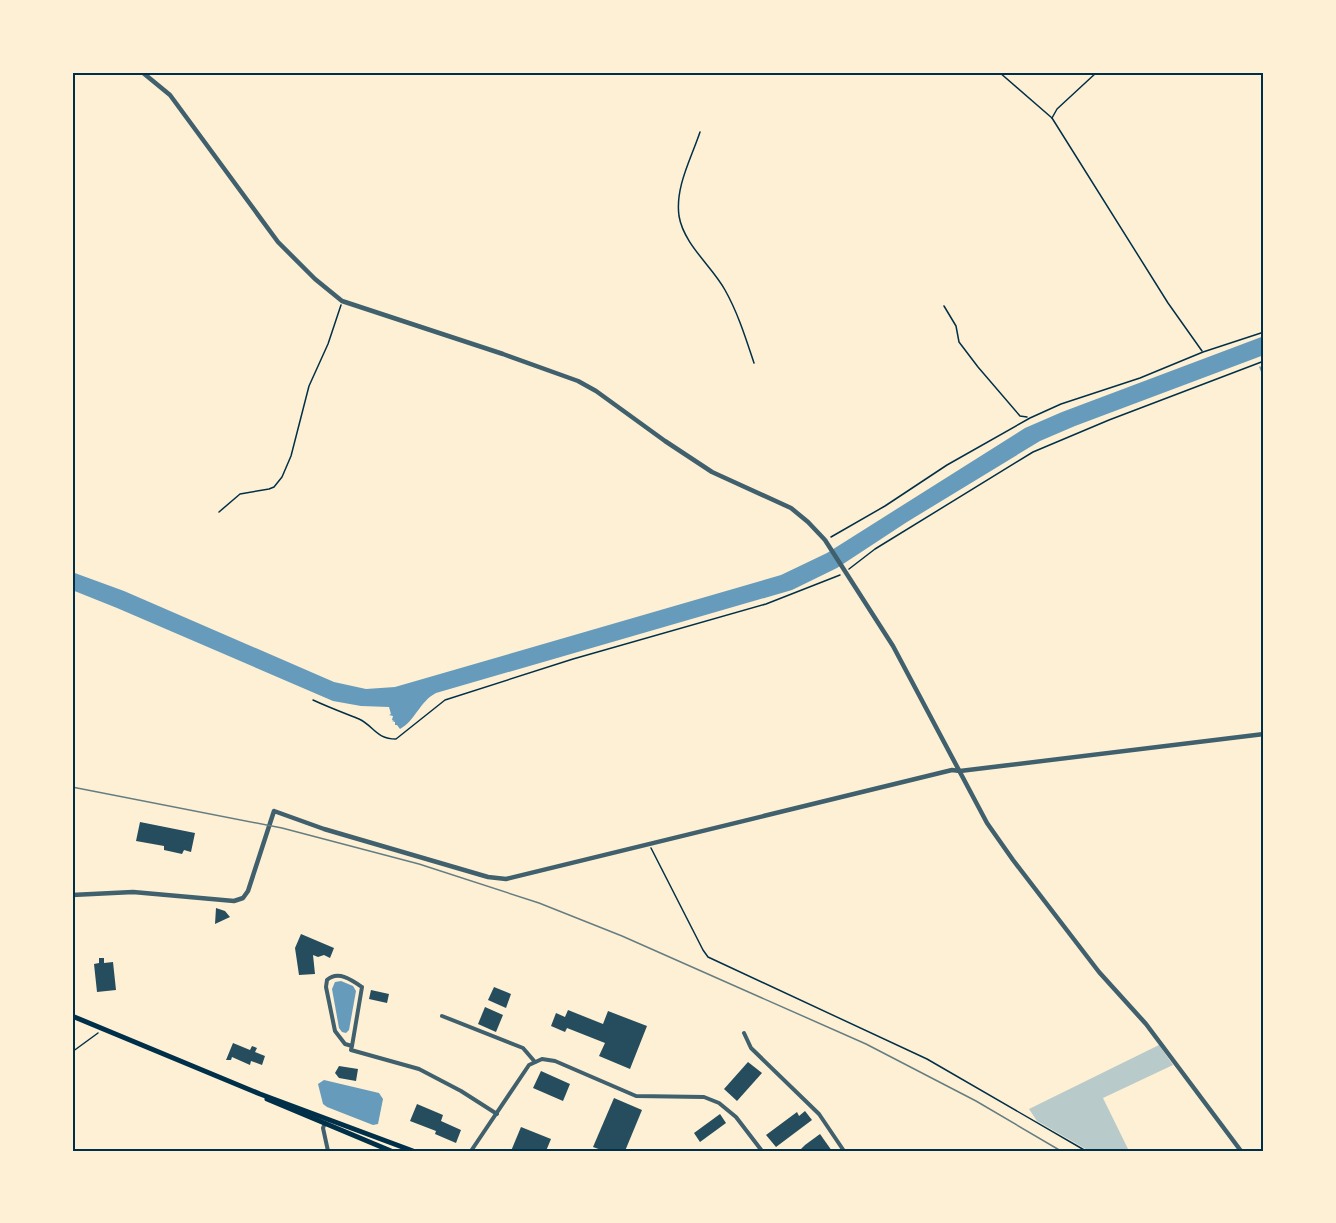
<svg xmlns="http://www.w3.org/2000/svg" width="1336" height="1223" viewBox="0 0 1336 1223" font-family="Lato,sans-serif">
<rect width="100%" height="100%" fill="#fdf0d5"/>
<path fill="#b9caca" d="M1159 1045 1173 1065 1103 1098 1129 1151H1089L1037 1121 1029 1109Z"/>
<g fill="#669bbc">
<path d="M1264 336V355L1075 426 1040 441 907 522 837 568 792 590 436 693C420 701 415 721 400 729L397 725H395V722L392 721 394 720H392L393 716 389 715 391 714 389 707 361 706 333 701 117 608 72 590V572L124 591 334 682 366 689 395 687 781 575 827 553 1025 428 1062 412Z"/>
<path d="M341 981 353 986 356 991 349 1030 346 1033 342 1032 339 1028 332 989 335 982Z"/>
<path d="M324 1080 379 1093 383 1099 378 1124 373 1125 327 1107 323 1104 318 1084Z"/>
</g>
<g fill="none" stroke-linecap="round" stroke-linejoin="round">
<path stroke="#669bbc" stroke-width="1.5" d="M1260 367 1264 378"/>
</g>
<g fill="#264d5e">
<path d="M140 822 195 833 191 852 184 850 182 854 164 850V846L136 841Z"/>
<path d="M216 908 225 911 230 917 215 924Z"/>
<path d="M301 934 334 948 330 958 324 955 318 957 313 955 315 974 299 975 295 948Z"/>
<path d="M99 958H104V963L113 962 116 990 97 992 94 964 99 963Z"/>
<path d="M494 987 511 994 506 1008 488 1000Z"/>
<path d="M371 990 389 994 387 1003 369 999Z"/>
<path d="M485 1007 503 1015 496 1032 478 1024Z"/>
<path d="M568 1010 603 1024 608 1011 647 1026 630 1069 599 1056 605 1043 567 1028 565 1032 551 1026 556 1013 565 1017Z"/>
<path d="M233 1043 250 1050 252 1046 257 1048 255 1052 265 1056 262 1065 251 1061 250 1065 232 1057 231 1060H226Z"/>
<path d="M748 1062 762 1073 737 1101 724 1089Z"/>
<path d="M339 1066 358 1069 356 1081 339 1078 335 1073Z"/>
<path d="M541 1071 570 1084 563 1101 533 1088Z"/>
<path d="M614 1098 642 1110 625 1151H604L593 1147Z"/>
<path d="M417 1104 443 1115 441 1121 461 1130 456 1143 435 1134 436 1131 410 1121Z"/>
<path d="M805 1111 812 1120 776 1147 766 1135 797 1112 799 1116Z"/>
<path d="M720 1114 726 1123 700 1142 694 1133Z"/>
<path d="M521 1127 551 1139 546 1151H511Z"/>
<path d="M820 1134 832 1151H799L805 1145Z"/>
</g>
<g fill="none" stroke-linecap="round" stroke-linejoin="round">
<g stroke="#003049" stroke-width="1.5">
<path d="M999 72 1052 118 1168 303 1202 351"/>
<path d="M1052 118 1057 109 1097 72"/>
<path d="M700 132C691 159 675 187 679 216 684 245 712 266 725 290 738 313 746 339 754 363"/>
<path d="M944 306 956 326 959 342 978 367 1020 416 1027 417"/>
<path d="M219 512 240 494 269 489 274 487 282 477 291 456 309 386 328 344 341 305"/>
<path d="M831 537 885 506 947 465 1030 418 1061 404 1140 378 1203 352 1264 332"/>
<path d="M849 569 875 549 1033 452 1109 420 1264 361"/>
<path d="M313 700C328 707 344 713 359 719 374 726 376 739 396 739L445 700 573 659 766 604 840 575"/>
<path d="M651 848 703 950 708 957 927 1059 1086 1151"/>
<path d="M72 1052 98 1033"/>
</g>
<g stroke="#3f606c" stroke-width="4">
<path d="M442 1016 523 1048 535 1062"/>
<path d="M744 1033 751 1048 819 1114 844 1151"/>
<path d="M352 1046 345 1044 335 1031 326 987 327 980C338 970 352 980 362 987L352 1046 351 1050 419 1069 461 1091 497 1114"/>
<path d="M325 1123 323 1128 328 1151"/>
<path d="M471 1151 529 1065 542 1059 555 1061 636 1096 704 1097 719 1103 736 1117 762 1151"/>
</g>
<g stroke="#3f606c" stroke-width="4.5">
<path d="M142 72 170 95 278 242 315 279 342 301 503 354 578 381 596 391 665 441 712 472 791 508 808 522 825 540 893 646 987 823 1013 860 1099 972 1146 1024 1241 1151"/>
<path d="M72 895 133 892 234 901 243 898 248 891 274 811 324 829 488 877 506 879 952 770 960 771 1264 734"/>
</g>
<g stroke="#003049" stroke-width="5">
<path d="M72 1016 260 1094 413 1151"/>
<path d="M267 1099 391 1151"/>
</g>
<path stroke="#657d81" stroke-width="1.5" d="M72 787 282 828 419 864 539 903 622 936 866 1044 976 1101 1061 1151"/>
</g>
<rect width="1336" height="1223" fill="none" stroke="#fdf0d5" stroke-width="147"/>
<rect x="74" y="74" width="1188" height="1076" fill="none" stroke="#003049" stroke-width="2"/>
</svg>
